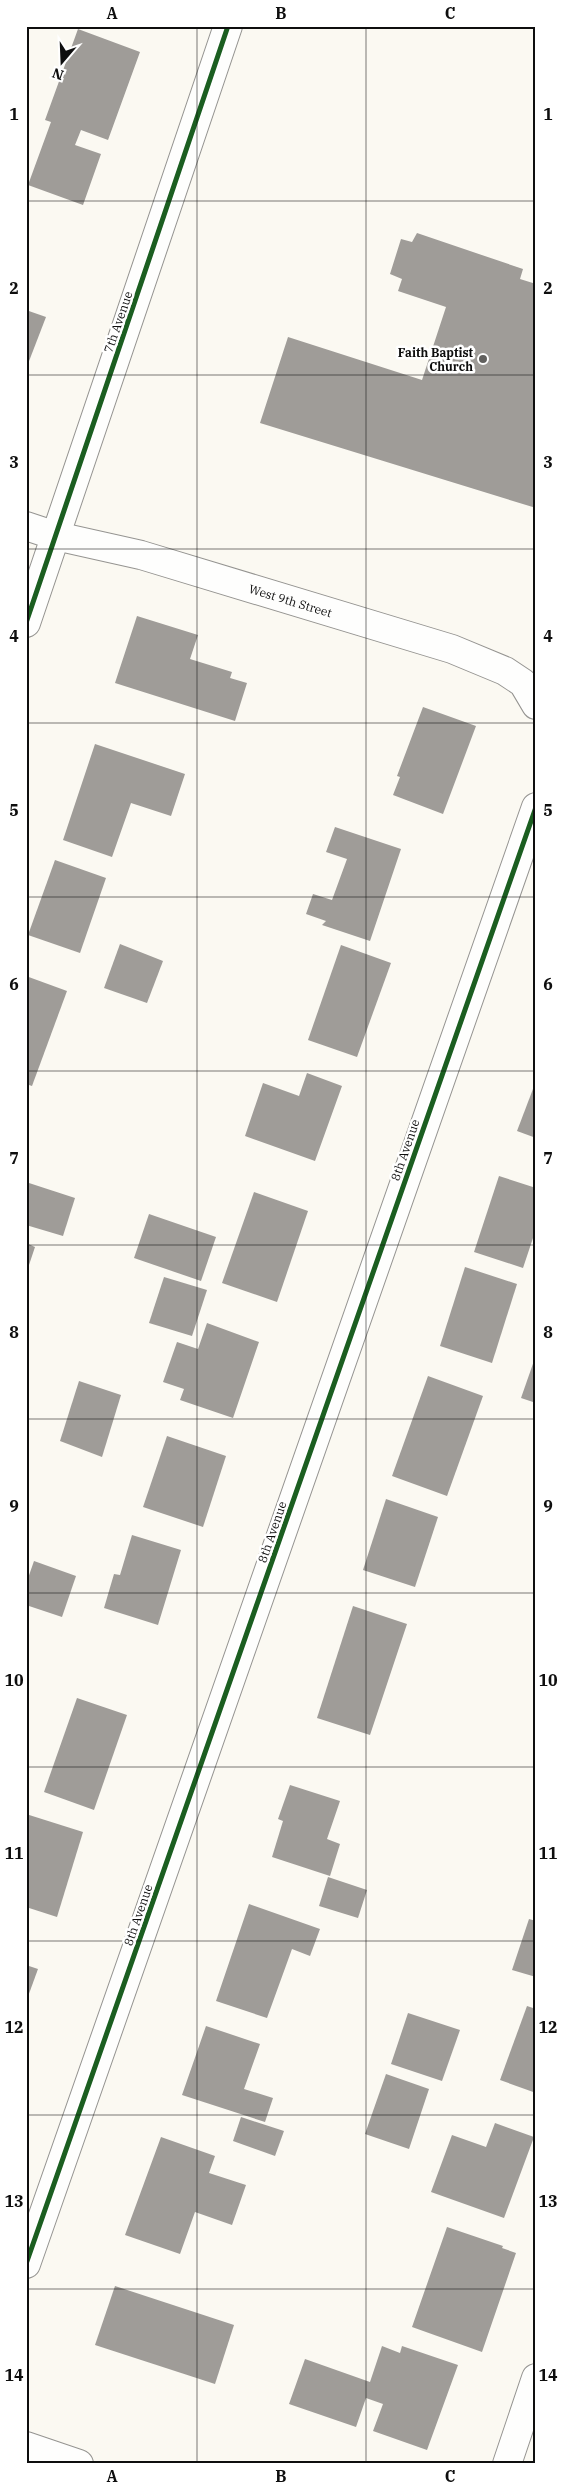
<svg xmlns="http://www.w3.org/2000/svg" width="562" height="2490" viewBox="0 0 562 2490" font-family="'IBM Plex Serif',serif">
<rect width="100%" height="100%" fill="#fbf9f2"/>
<g fill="#9f9c98">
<path d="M78 29 140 52 108 140 81 130 75 145 101 154 83 205 28 185 51 122 45 120Z"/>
<path d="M417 233 523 269 520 279 536 284V508L260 423 288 337 422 380 446 307 398 291 402 279 390 274 401 239 412 242Z"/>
<path d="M26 310 46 317 26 369Z"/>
<path d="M137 616 198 635 190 659 232 672 230 678 247 683 235 721 115 683Z"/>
<path d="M423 707 476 726 443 814 393 795 400 777 397 776Z"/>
<path d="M95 744 185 774 171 816 131 803 112 857 63 840Z"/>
<path d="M335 827 401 849 370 941 322 925 326 921 306 914 313 894 332 900 347 859 326 852Z"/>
<path d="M55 860 106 878 80 953 28 935Z"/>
<path d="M120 944 163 961 147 1003 104 988Z"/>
<path d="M341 945 391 963 357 1057 308 1040Z"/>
<path d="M26 976 67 991 32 1086 26 1084Z"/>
<path d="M307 1073 342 1086 315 1161 245 1136 263 1083 299 1096Z"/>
<path d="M536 1081V1138L517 1131Z"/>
<path d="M499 1176 536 1188V1229L523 1268 474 1252Z"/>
<path d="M29 1183 75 1198 63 1236 26 1225V1192Z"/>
<path d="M254 1192 308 1211 277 1302 222 1283Z"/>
<path d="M149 1214 216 1237 201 1281 134 1258Z"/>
<path d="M26 1243 35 1247 27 1271H26Z"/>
<path d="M465 1267 517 1284 492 1363 440 1346Z"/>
<path d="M164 1277 207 1290 192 1336 149 1323Z"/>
<path d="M207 1323 259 1342 233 1418 180 1400 184 1389 163 1382 177 1342 198 1349Z"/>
<path d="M536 1355V1403L521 1398Z"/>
<path d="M428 1376 483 1396 447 1496 392 1476Z"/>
<path d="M79 1381 121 1395 102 1457 60 1441Z"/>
<path d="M167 1436 226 1456 203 1527 143 1507Z"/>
<path d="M386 1499 438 1517 415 1587 363 1570Z"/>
<path d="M132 1535 181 1550 158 1625 104 1608 114 1574 120 1575Z"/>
<path d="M34 1561 76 1576 62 1617 26 1605V1584Z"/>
<path d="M353 1606 407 1624 370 1735 317 1718Z"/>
<path d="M77 1698 127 1715 94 1810 44 1792Z"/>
<path d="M290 1785 340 1801 327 1839 340 1844 330 1876 272 1857 283 1821 278 1819Z"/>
<path d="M26 1814 83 1832 57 1917 26 1907Z"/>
<path d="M328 1877 367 1890 358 1918 319 1906Z"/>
<path d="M249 1904 320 1929 310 1956 292 1949 267 2018 216 2001Z"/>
<path d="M529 1919 536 1921V1977L512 1970Z"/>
<path d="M26 1965 38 1969 26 2002Z"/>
<path d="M527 2006 536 2009V2093L500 2080Z"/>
<path d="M408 2013 460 2030 442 2081 391 2064Z"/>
<path d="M206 2026 260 2044 244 2089 273 2098 265 2122 182 2095Z"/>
<path d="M386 2074 429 2089 409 2149 365 2134Z"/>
<path d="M241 2117 284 2131 275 2156 233 2141Z"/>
<path d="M495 2123 534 2137 504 2218 431 2192 452 2135 486 2147Z"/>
<path d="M161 2137 215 2156 209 2173 246 2185 232 2225 195 2212 180 2254 125 2235Z"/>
<path d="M447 2227 503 2246 502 2248 516 2253 482 2352 412 2327Z"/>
<path d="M115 2286 234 2325 215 2384 95 2345Z"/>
<path d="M382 2346 400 2353 402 2346 458 2365 427 2450 373 2431 383 2404 366 2398 356 2427 289 2404 305 2359 370 2382Z"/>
</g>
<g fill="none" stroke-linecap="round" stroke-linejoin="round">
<defs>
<g id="minor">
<path id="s1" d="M26 526 56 536 141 555 452 649 505 671 523 683 536 705"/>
<path d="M26 623 228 26"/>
<path d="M26 2264 536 807"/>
<path d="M507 2464 536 2378"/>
</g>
<path id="tertiary" d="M26 2446 79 2464"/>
</defs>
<use href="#minor" stroke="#959491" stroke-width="30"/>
<use href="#tertiary" stroke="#959491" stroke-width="30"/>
<use href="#minor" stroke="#fefefd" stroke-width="28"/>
<use href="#tertiary" stroke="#fefefd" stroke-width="28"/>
<defs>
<g id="cycleway">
<path d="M26 623 228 26"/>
<path d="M26 2264 536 807"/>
</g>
</defs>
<use href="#cycleway" stroke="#fff" stroke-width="8"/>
<use href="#cycleway" stroke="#1b5e20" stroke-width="5"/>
</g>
<path fill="none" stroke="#0e0e0e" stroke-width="1" stroke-opacity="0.55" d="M197 26V2464M366 26V2464M26 201H536M26 375H536M26 549H536M26 723H536M26 897H536M26 1071H536M26 1245H536M26 1419H536M26 1593H536M26 1767H536M26 1941H536M26 2115H536M26 2289H536"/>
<circle fill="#61605e" stroke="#fff" stroke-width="2" cx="483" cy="359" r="5"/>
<g text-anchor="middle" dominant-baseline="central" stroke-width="5" stroke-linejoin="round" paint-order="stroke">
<g font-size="12" fill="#0e0e0e" stroke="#fff">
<text transform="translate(118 322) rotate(-71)">7th Avenue</text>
<text stroke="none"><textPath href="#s1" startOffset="275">West 9th Street</textPath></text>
<text transform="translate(405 1150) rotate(-71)">8th Avenue</text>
<text transform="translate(272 1532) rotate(-71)">8th Avenue</text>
<text transform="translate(138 1915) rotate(-71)">8th Avenue</text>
</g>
<g font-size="12" font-weight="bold" fill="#0e0e0e" stroke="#fff" text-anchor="end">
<text x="473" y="352">Faith Baptist<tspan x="473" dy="14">Church</tspan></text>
</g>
</g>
<rect width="562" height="2490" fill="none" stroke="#ffffff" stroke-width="55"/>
<g transform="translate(62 62) rotate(199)" stroke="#ffffff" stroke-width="4" paint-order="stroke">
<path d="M0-4L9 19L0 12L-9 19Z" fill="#0e0e0e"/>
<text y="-8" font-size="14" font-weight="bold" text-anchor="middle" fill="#0e0e0e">N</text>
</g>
<rect x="28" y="28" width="506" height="2434" fill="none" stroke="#0e0e0e" stroke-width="2"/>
<g font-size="16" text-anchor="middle" font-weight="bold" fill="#0e0e0e">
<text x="112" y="19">A</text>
<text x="281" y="19">B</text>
<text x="450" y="19">C</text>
<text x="14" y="120">1</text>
<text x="548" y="120">1</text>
<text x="14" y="294">2</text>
<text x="548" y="294">2</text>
<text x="14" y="468">3</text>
<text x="548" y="468">3</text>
<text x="14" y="642">4</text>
<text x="548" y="642">4</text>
<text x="14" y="816">5</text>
<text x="548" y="816">5</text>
<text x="14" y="990">6</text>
<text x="548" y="990">6</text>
<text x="14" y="1164">7</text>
<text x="548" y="1164">7</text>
<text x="14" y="1338">8</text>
<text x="548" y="1338">8</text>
<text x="14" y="1512">9</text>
<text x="548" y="1512">9</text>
<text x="14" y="1686">10</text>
<text x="548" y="1686">10</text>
<text x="14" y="1859">11</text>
<text x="548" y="1859">11</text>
<text x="14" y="2033">12</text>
<text x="548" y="2033">12</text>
<text x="14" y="2207">13</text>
<text x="548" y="2207">13</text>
<text x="14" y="2381">14</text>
<text x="548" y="2381">14</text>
<text x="112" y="2482">A</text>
<text x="281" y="2482">B</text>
<text x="450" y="2482">C</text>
</g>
</svg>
